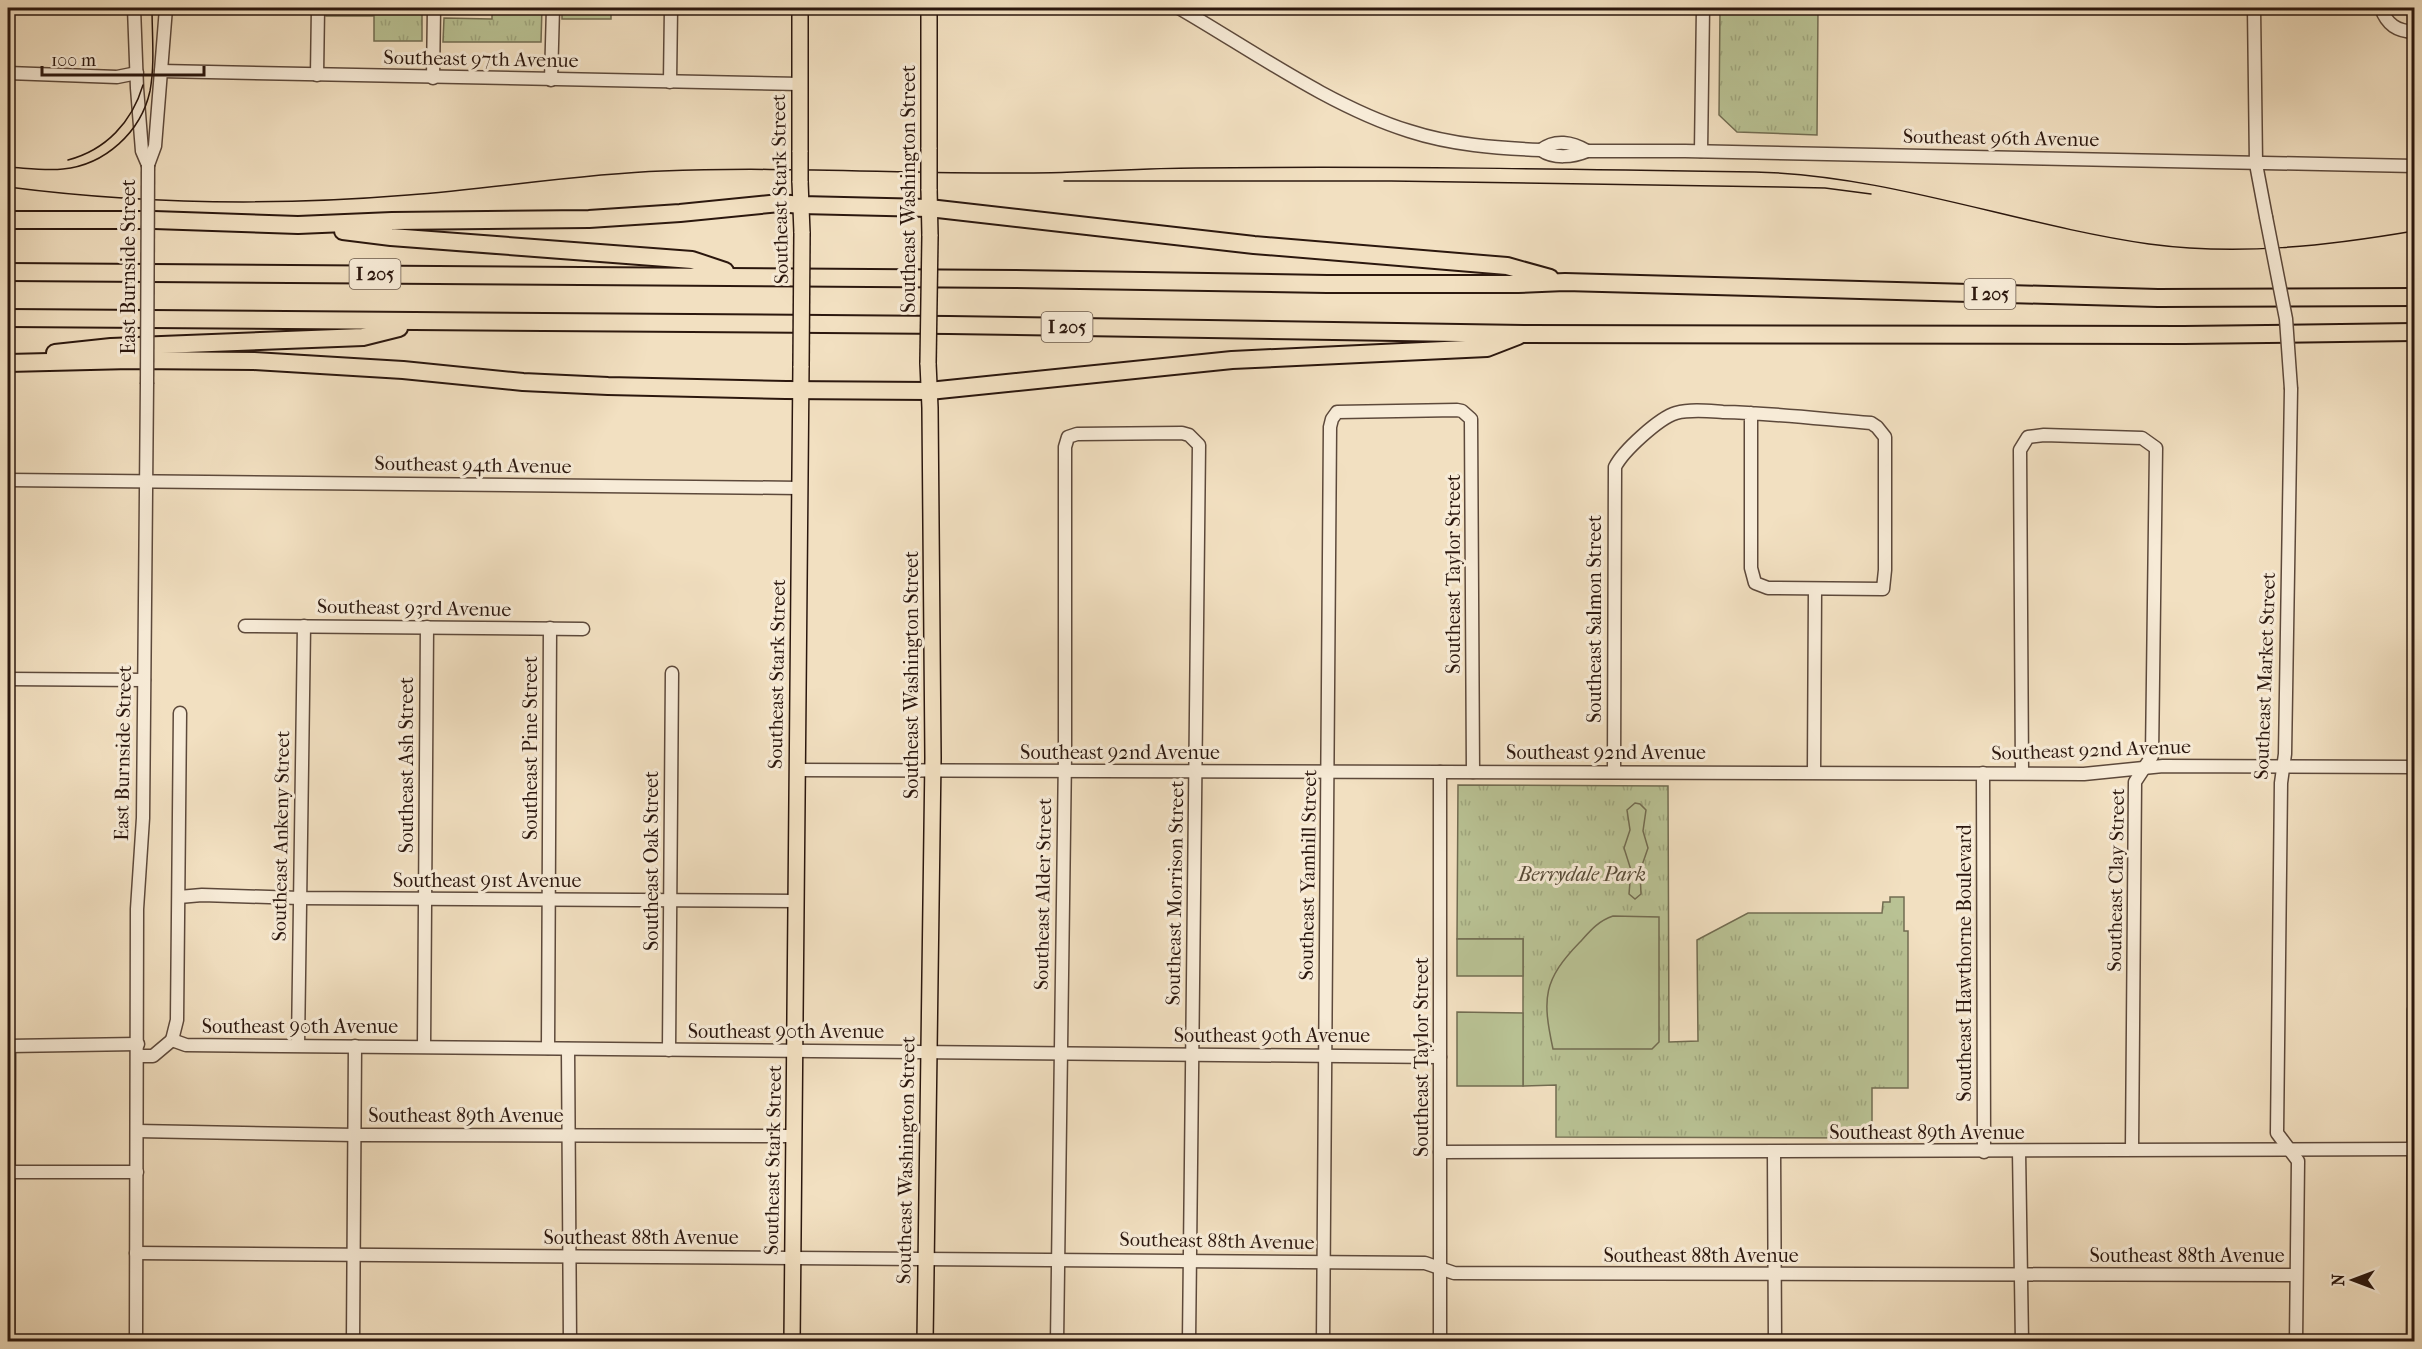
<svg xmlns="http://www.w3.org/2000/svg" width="2422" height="1349" viewBox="0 0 2422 1349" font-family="'IM FELL French Canon',serif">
<defs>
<pattern id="grass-tufts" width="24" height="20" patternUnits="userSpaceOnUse" patternTransform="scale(1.5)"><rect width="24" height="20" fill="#b9c294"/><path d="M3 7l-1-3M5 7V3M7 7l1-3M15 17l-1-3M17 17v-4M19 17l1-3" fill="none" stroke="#9fa67e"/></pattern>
</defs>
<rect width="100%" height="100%" fill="#f2e0c1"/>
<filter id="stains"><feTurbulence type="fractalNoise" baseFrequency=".00333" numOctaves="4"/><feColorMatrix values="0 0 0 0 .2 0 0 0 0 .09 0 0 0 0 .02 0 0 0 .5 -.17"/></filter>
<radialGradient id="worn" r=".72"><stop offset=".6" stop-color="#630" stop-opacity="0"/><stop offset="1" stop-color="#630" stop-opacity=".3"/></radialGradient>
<g fill="url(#grass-tufts)" stroke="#726c51" stroke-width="1.5">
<path d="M326 8H422V41H374V16H326Z"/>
<path d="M492 8H542L541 42H443L444 18 492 19Z"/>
<rect x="562" y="8" width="49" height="11"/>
<path d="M1720 8H1818L1817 135 1737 132 1719 115Z"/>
<path d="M1458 785 1668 786 1669 1042 1698 1041 1697 940 1748 913H1882L1883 902H1890V897H1904V931H1908V1088H1872V1138L1556 1137V1085L1523 1086V939H1457Z"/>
</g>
<g fill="#b9c294" stroke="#726c51" stroke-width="1.5">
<path d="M1635 803 1640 804 1646 810 1643 831 1648 848 1640 871 1641 894 1635 899 1629 894 1631 870 1624 848 1630 830 1627 810Z"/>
<path d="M1613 916 1659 917V1042L1652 1049H1553C1542 998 1543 980 1580 942 1590 931 1598 921 1613 916Z"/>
<rect x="1457" y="939" width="66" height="37"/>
<path d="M1457 1012 1523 1013V1086H1457Z"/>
</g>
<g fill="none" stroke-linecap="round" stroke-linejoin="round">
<defs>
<g id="minor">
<path d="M134 8 137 88 142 151 148 165"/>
<path d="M1179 8C1250 49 1331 107 1409 131 1452 145 1496 148 1541 150 1554 159 1573 157 1587 151H1685L2414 166"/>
<path d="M2254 8 2256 164 2266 217"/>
<path d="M2381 8C2387 25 2397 31 2414 32"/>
<path d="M161 71 800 84"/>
<path d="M8 73 117 77 137 73"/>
<path d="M317 75 318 8"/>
<path d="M433 78 434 8"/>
<path d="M551 80 553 8"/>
<path d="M670 82 671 8"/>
<path d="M1541 150C1555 139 1572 142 1587 151"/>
<path d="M1701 151 1703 8"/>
<path d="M148 165 155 146 166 8"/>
<path d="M2291 389 2285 754 2281 783 2277 1133 2298 1161 2296 1342"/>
<path d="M8 480 800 488"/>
<path d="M245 626 583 629"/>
<path d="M8 679 144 680"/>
<path d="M797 770 2084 774 2163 766 2414 767"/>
<path d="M1614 772 1615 467C1623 451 1659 418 1676 413 1691 409 1708 411 1723 412 1772 413 1821 419 1871 423L1877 427 1885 437V570L1883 589 1768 588 1755 583 1751 568V413"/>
<path d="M1814 772 1815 590"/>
<path d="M1983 773 1984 1152"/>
<path d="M2022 773 2020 450 2028 437 2044 435 2142 438 2156 448 2152 756 2135 782 2132 1149"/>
<path d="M179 897 202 895 300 898 796 901"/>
<path d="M172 1040 186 1045 1440 1057"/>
<path d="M172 1040 177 1020 180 713"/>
<path d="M298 1045 304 626"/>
<path d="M8 1046 138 1044"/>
<path d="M424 1046 427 627"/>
<path d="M548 1048 550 628"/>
<path d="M568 1049 570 1342"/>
<path d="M669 1050 672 673"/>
<path d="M138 1056H153L172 1040"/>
<path d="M137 1131 355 1135 794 1136"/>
<path d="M2019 1151 2022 1342"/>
<path d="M1440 1152 2414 1149"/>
<path d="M1774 1152 1775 1342"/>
<path d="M8 1172H137"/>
<path d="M136 1253 1425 1263 1454 1273 2295 1275"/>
<path d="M8 1342 9 1046"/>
<path d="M136 1342 137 909 143 818 147 384"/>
<path d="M353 1342 355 1046"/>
<path d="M1057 1342 1065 755V447L1068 437 1077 434 1182 433 1189 435 1199 445 1189 1342"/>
<path d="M1323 1342 1330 427 1332 419 1337 412 1457 410 1462 411 1471 419 1473 772"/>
<path d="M1440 1342V772"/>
<path d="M2413 1342 2414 1009"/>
</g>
<g id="major">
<path d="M929 8V149"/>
<path d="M800 152V8"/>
<path d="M800 181 802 233"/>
<path d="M929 189 930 236"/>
<path d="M792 1342 801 366"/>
<path d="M925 1342 933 758 930 408 928 363"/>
</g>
<g id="highway">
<path d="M8 220H154L298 225 392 221 589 219 680 213 780 203 801 205 929 208 1254 245 1507 266 1550 278"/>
<path d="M343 231 391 237 692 260 725 271"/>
<path d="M8 272 1015 279 1327 284H1518L1565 282 2158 298 2414 297"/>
<path d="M8 318 949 325 1524 334 2184 335 2414 332"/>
<path d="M55 353 111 347 363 337 399 328"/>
<path d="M8 363 131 360 254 361 403 370 523 382 608 386 786 390 929 391 1232 360 1487 348 1518 336"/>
</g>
</defs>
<use href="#minor" stroke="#5d493b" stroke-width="15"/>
<use href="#major" stroke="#2b170e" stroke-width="18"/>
<use href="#highway" stroke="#2b170e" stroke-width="20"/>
<use href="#minor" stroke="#f7ebd7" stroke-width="12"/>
<use href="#major" stroke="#f2e0c1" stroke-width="15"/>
<use href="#highway" stroke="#f2e0c1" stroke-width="16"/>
<g stroke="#2b170e" stroke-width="1.5">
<path d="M68 160C106 150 132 122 143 85"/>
<path d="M8 167C26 168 45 171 63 169 105 165 141 132 150 91 155 64 152 35 152 8"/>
<path d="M1064 181H1391L1781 187 1825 188 1871 194"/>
<path d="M8 187C140 204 275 206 408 195 493 189 576 174 662 171 783 166 905 174 1026 173 1083 173 1139 168 1196 168 1382 166 1569 169 1755 172 1889 175 2017 225 2149 244 2239 256 2326 246 2414 231"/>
</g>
<defs>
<g id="minor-bridge">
<path d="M2266 217 2286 319 2291 389"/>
<path d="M147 384 148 165"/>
</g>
<g id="major-bridge">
<path d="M929 149V189"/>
<path d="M800 152V181"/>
<path d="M928 363 930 236"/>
<path d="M801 366 802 233"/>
</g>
</defs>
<use href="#minor-bridge" stroke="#5d493b" stroke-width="15" stroke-linecap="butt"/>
<use href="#major-bridge" stroke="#2b170e" stroke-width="18" stroke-linecap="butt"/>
<use href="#minor-bridge" stroke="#f7ebd7" stroke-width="12"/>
<use href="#major-bridge" stroke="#f2e0c1" stroke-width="15"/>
</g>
<g text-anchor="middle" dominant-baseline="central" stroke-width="6" stroke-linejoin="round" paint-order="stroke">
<g fill="#f7ebd7" stroke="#68574a" stroke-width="1.5">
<rect x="349.5" y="259" width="51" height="30" rx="4.5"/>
<rect x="1964.5" y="279" width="51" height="30" rx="4.5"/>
<rect x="1041.5" y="312" width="51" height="30" rx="4.5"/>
</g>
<g font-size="18" font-weight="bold" fill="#2b170e">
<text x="375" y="274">I 205</text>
<text x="1990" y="294">I 205</text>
<text x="1067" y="327">I 205</text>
</g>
<g font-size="20" fill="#2b170e" stroke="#f7ebd7">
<text transform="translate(481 59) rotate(1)">Southeast 97th Avenue</text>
<text transform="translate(2001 138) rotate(1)">Southeast 96th Avenue</text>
<text transform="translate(780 189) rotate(-91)">Southeast Stark Street</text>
<text transform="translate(908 189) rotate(-90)">Southeast Washington Street</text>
<text transform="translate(128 267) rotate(-90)">East Burnside Street</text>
<text transform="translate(473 465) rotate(1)">Southeast 94th Avenue</text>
<text transform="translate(1453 574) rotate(-90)">Southeast Taylor Street</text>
<text transform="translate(414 608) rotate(1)">Southeast 93rd Avenue</text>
<text transform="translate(1594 619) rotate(-90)">Southeast Salmon Street</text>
<text transform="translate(777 674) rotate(-89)">Southeast Stark Street</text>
<text transform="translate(911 675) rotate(-90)">Southeast Washington Street</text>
<text transform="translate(2265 676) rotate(-88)">Southeast Market Street</text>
<text transform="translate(530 748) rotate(-90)">Southeast Pine Street</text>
<text transform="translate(2091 750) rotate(-2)">Southeast 92nd Avenue</text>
<text x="1120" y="752">Southeast 92nd Avenue</text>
<text x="1606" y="752">Southeast 92nd Avenue</text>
<text transform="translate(123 753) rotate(-89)">East Burnside Street</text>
<text transform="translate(406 765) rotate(-90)">Southeast Ash Street</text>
<text transform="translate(281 836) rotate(-89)">Southeast Ankeny Street</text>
<text transform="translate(651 861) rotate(-90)">Southeast Oak Street</text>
<text transform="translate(1308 875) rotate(-89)">Southeast Yamhill Street</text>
<text x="487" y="880">Southeast 91st Avenue</text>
<text transform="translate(2116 880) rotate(-89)">Southeast Clay Street</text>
<text transform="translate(1175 893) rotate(-89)">Southeast Morrison Street</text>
<text transform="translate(1043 894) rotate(-89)">Southeast Alder Street</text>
<text transform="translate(1964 963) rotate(-90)">Southeast Hawthorne Boulevard</text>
<text x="300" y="1026">Southeast 90th Avenue</text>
<text x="786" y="1031">Southeast 90th Avenue</text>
<text x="1272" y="1035">Southeast 90th Avenue</text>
<text transform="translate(1421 1057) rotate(-90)">Southeast Taylor Street</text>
<text x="466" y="1115">Southeast 89th Avenue</text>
<text x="1927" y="1132">Southeast 89th Avenue</text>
<text transform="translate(773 1160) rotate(-89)">Southeast Stark Street</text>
<text transform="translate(906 1160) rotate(-89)">Southeast Washington Street</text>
<text x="641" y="1237">Southeast 88th Avenue</text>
<text transform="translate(1217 1241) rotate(1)">Southeast 88th Avenue</text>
<text x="1701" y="1255">Southeast 88th Avenue</text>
<text x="2187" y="1255">Southeast 88th Avenue</text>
</g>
<g font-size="20" font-style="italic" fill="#564a36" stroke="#f7ebd7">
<text x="1582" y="874">Berrydale Park</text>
</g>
</g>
<rect width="2422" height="1349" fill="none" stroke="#f2e0c1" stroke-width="30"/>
<rect x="9" y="9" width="2404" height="1331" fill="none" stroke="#2b170e" stroke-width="3"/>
<rect x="15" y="15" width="2392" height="1319" fill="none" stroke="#2b170e" stroke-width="1.5"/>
<g transform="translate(2353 1280) rotate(270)" stroke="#f7ebd7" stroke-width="4.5" paint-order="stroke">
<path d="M0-4.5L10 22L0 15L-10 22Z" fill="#2b170e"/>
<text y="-9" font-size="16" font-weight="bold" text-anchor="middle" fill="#2b170e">N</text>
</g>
<path d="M42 66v9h162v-9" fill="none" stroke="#2b170e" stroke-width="3"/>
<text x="51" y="66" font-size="18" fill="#2b170e" stroke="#f7ebd7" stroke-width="4.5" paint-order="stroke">100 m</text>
<rect width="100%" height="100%" filter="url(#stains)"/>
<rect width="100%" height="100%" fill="url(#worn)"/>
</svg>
